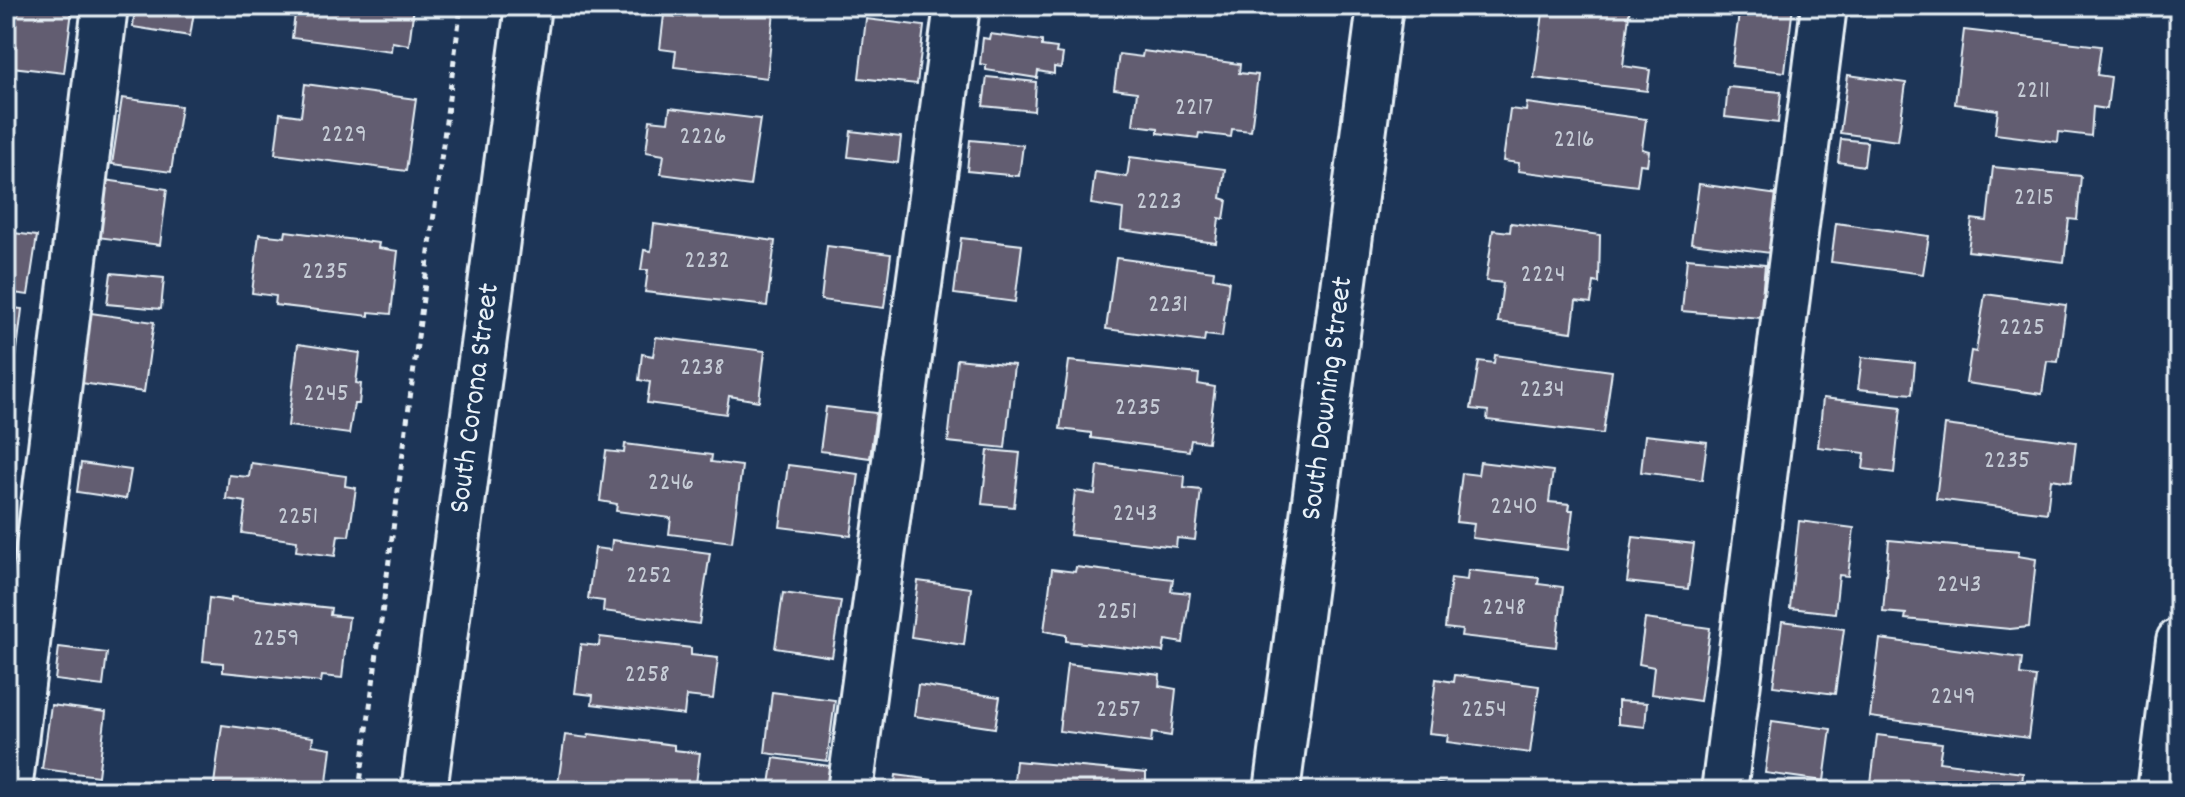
<svg xmlns="http://www.w3.org/2000/svg" width="2185" height="797" viewBox="0 0 2185 797" font-family="Dekko,sans-serif">
<rect width="100%" height="100%" fill="#1d3557"/>
<filter id="ink" filterUnits="userSpaceOnUse"><feTurbulence type="fractalNoise" baseFrequency=".0125" numOctaves="2"/><feDisplacementMap in="SourceGraphic" scale="16" xChannelSelector="R" yChannelSelector="G"/><feConvolveMatrix kernelMatrix="1 2 1 2 8 2 1 2 1" color-interpolation-filters="sRGB"/></filter>
<g filter="url(#ink)">
<g fill="#625d71" stroke="#e8f1f8" stroke-width="2">
<path d="M6 6 72 11 64 73 12 67 15 41 6 40Z"/>
<path d="M135 6H195L190 36 133 27Z"/>
<path d="M296 6H414L409 45 392 42 391 51 292 38Z"/>
<path d="M683 6 774 12 767 78 674 67 676 51 660 49 664 15 681 17Z"/>
<path d="M1544 6H1630L1623 66 1650 70 1647 91 1534 78Z"/>
<path d="M1740 6H1793L1785 72 1732 66Z"/>
<path d="M2023 6H2076V12Z"/>
<path d="M866 19 924 26 917 84 859 78Z"/>
<path d="M1964 30 2101 46 2097 75 2111 77 2107 109 2093 107 2091 136 2059 132 2058 142 1995 134 1998 110 1955 104Z"/>
<path d="M990 34 1042 41V46L1057 48 1056 53 1063 54 1061 68 1054 67V74L1038 71 1037 78 986 70V65L980 64 983 38 989 39Z"/>
<path d="M1143 51 1240 64 1239 73 1258 75 1251 131 1232 129 1231 137 1199 133 1198 138 1158 133V128L1133 125 1137 92 1114 89 1119 54 1142 57Z"/>
<path d="M1848 75 1906 83 1898 141 1840 133Z"/>
<path d="M987 77 1036 82 1034 111 983 106Z"/>
<path d="M305 84 416 99 406 171 275 154 280 113 301 116Z"/>
<path d="M1728 87 1781 92 1778 123 1725 117Z"/>
<path d="M122 98 181 106 171 172 112 164Z"/>
<path d="M1527 103 1646 119 1642 149 1649 151 1647 165 1640 164 1637 186 1518 171 1519 163 1503 161 1510 109 1526 111Z"/>
<path d="M670 108 760 119 750 186 661 174 664 155 646 152 650 120 668 122Z"/>
<path d="M851 131 901 137 898 163 848 157Z"/>
<path d="M1841 139 1867 142 1864 166 1838 162Z"/>
<path d="M970 140 1023 145 1019 176 967 171Z"/>
<path d="M1130 157 1225 169 1221 198 1227 200 1224 219 1219 218 1216 243 1121 230 1123 209 1091 204 1095 172 1127 177Z"/>
<path d="M1993 167 2081 176 2077 220 2069 219 2064 262 1968 251 1972 219 1987 221Z"/>
<path d="M105 180 167 189 160 245 97 237Z"/>
<path d="M1699 184 1786 196 1778 254 1691 243Z"/>
<path d="M1511 223 1600 235 1599 283 1594 282 1591 303 1576 301 1572 332 1498 322 1503 283 1486 281 1493 230 1510 232Z"/>
<path d="M1836 223 1929 236 1923 274 1831 262Z"/>
<path d="M654 224 775 241 767 306 645 292 648 270H641L644 250 651 251Z"/>
<path d="M286 231 379 243 378 248 398 251 391 314 369 312V316L275 305 276 296 252 293 259 234 285 237Z"/>
<path d="M6 232 37 236 28 295 6 292Z"/>
<path d="M961 238 1022 245 1015 302 954 294Z"/>
<path d="M827 246 891 254 884 308 821 300Z"/>
<path d="M1116 258 1214 271 1213 278 1229 281 1222 337 1205 335 1204 342 1106 329Z"/>
<path d="M1687 258 1765 265 1760 318 1682 311Z"/>
<path d="M111 273 164 278 161 309 107 304Z"/>
<path d="M1985 294 2066 305 2058 362 2047 361 2042 394 1966 383 1971 351 1976 352Z"/>
<path d="M6 307 22 309 15 366 6 365Z"/>
<path d="M84 312 154 322 144 392 74 382Z"/>
<path d="M656 337 765 351 759 401 729 396 726 414 647 403 650 382 639 380 642 354 653 356Z"/>
<path d="M298 344 360 353 356 383 361 384 359 404H354L349 434 288 426Z"/>
<path d="M1495 355 1612 371 1603 434 1487 420 1488 411 1471 409 1479 361 1494 363Z"/>
<path d="M1862 357 1915 363 1912 394 1858 389Z"/>
<path d="M957 359 1014 365 1005 448 948 442Z"/>
<path d="M1069 361 1199 374 1198 384 1215 387 1208 442 1191 440 1189 451 1091 438V433L1060 429Z"/>
<path d="M1823 398 1901 407 1894 473 1863 469 1865 453 1818 447Z"/>
<path d="M826 407 876 413 870 458 820 451Z"/>
<path d="M1945 425 2076 442 2071 482 2051 479 2047 513 1936 499Z"/>
<path d="M1645 435 1707 442 1702 480 1641 472Z"/>
<path d="M625 444 712 455 711 462 742 466 732 542 669 534 671 518 616 511 617 504 600 501 606 451 624 453Z"/>
<path d="M988 450 1020 453 1014 507 982 504Z"/>
<path d="M1480 462 1553 471 1549 502 1570 504 1569 510H1573L1568 550 1472 538 1474 524 1456 522 1462 473 1478 475Z"/>
<path d="M81 463 131 470 126 499 77 492Z"/>
<path d="M251 463 346 476 345 486 356 488 349 536 338 535 335 556 296 551 297 541 242 533 246 502 226 499 229 475 249 477Z"/>
<path d="M788 465 859 474 851 536 780 527Z"/>
<path d="M1098 465 1185 476 1184 488 1201 490 1195 540 1177 538 1176 547 1070 535 1075 491 1095 494Z"/>
<path d="M1799 521 1854 528 1848 576 1839 575 1835 613 1790 608Z"/>
<path d="M1633 537 1694 544 1688 589 1627 582Z"/>
<path d="M612 540 710 553 699 624 603 611 604 601 588 599 595 548 611 550Z"/>
<path d="M1889 540 2019 552 2018 556 2036 559 2029 627 2010 629 1905 619 1906 614 1883 612Z"/>
<path d="M1076 567 1173 579 1171 591 1190 593 1183 643 1165 640 1163 652 1066 641V635L1044 631 1052 569 1075 572Z"/>
<path d="M1468 570 1539 578 1538 584 1563 587 1556 647 1461 636 1462 630 1445 628 1451 578 1467 580Z"/>
<path d="M918 581 971 588 964 645 911 637Z"/>
<path d="M783 593 841 601 832 657 775 648Z"/>
<path d="M231 597 331 608 330 615 349 617 342 678 322 676 321 682 223 672V663L203 661 209 598 231 601Z"/>
<path d="M1645 619 1710 628 1700 701 1651 694 1654 667 1639 664Z"/>
<path d="M1782 621 1844 629 1835 694 1773 686Z"/>
<path d="M600 637 691 648V655L718 658 713 699 686 696 684 715 592 704 593 695 575 693 581 644 599 646Z"/>
<path d="M1880 639 2022 658 2020 675 2036 677 2028 738 1870 717Z"/>
<path d="M59 647 107 653 103 686 55 680Z"/>
<path d="M1067 664 1160 675 1159 686 1176 689 1171 736 1152 733 1151 743 1059 731Z"/>
<path d="M1455 675 1539 686 1530 753 1447 742 1448 735 1429 733 1436 679 1454 682Z"/>
<path d="M918 685 1000 697 995 728 914 716Z"/>
<path d="M772 692 835 700 827 761 765 753Z"/>
<path d="M1618 701 1647 703 1645 727 1618 724Z"/>
<path d="M51 705 106 712 98 776 42 769Z"/>
<path d="M1772 721 1831 729 1824 781 1765 773Z"/>
<path d="M222 725 313 737 312 745 331 748 326 791H213Z"/>
<path d="M589 734 674 745V750L700 753 695 791H557L565 735 588 738Z"/>
<path d="M1877 735 1942 743 1939 762 2023 773 2022 786 2029 787 2028 791H1870Z"/>
<path d="M774 758 830 766 827 791H769Z"/>
<path d="M1016 761 1146 773V782L1164 784 1163 791H1013Z"/>
<path d="M896 775 949 782 948 791H894Z"/>
<path d="M1439 784 1498 791H1422L1423 785Z"/>
</g>
<g fill="none" stroke-linecap="round" stroke-linejoin="round">
<defs>
<g id="minor">
<path d="M9 791 105 6"/>
<path id="s1" d="M424 791 528 6"/>
<path d="M850 791 957 6"/>
<path id="s2" d="M1277 791 1380 6"/>
<path d="M1724 791 1824 6"/>
<path d="M2160 791 2179 641"/>
</g>
</defs>
<use href="#minor" stroke="#e8f1f8" stroke-width="50"/>
<path stroke="#e8f1f8" stroke-width="5" stroke-dasharray="6 6" stroke-linecap="butt" d="M359 791 461 6"/>
<use href="#minor" stroke="#1d3557" stroke-width="44"/>
</g>
</g>
<g text-anchor="middle" dominant-baseline="central" stroke-width="7" stroke-linejoin="round" paint-order="stroke">
<g font-size="26" fill="#c6ccd6">
<text x="2033" y="91">2211</text>
<text x="1194" y="108">2217</text>
<text x="344" y="135">2229</text>
<text x="703" y="137">2226</text>
<text x="1574" y="140">2216</text>
<text x="2034" y="198">2215</text>
<text x="1159" y="202">2223</text>
<text x="707" y="261">2232</text>
<text x="325" y="272">2235</text>
<text x="1543" y="275">2224</text>
<text x="1168" y="305">2231</text>
<text x="2022" y="328">2225</text>
<text x="702" y="368">2238</text>
<text x="1542" y="390">2234</text>
<text x="326" y="394">2245</text>
<text x="1138" y="408">2235</text>
<text x="2007" y="461">2235</text>
<text x="671" y="483">2246</text>
<text x="1514" y="507">2240</text>
<text x="1135" y="514">2243</text>
<text x="298" y="517">2251</text>
<text x="649" y="576">2252</text>
<text x="1959" y="585">2243</text>
<text x="1504" y="608">2248</text>
<text x="1117" y="612">2251</text>
<text x="276" y="639">2259</text>
<text x="647" y="675">2258</text>
<text x="1953" y="697">2249</text>
<text x="1118" y="710">2257</text>
<text x="1484" y="710">2254</text>
</g>
<g font-size="30" fill="#e8f1f8" stroke="#1d3557">
<text stroke="none"><textPath href="#s1" startOffset="396">South Corona Street</textPath></text>
<text stroke="none"><textPath href="#s2" startOffset="396">South Downing Street</textPath></text>
</g>
</g>
<rect width="2185" height="797" fill="none" stroke="#1d3557" stroke-width="32"/>
<rect x="16" y="16" width="2153" height="765" fill="none" stroke="#e8f1f8" stroke-width="3" filter="url(#ink)"/>
</svg>
